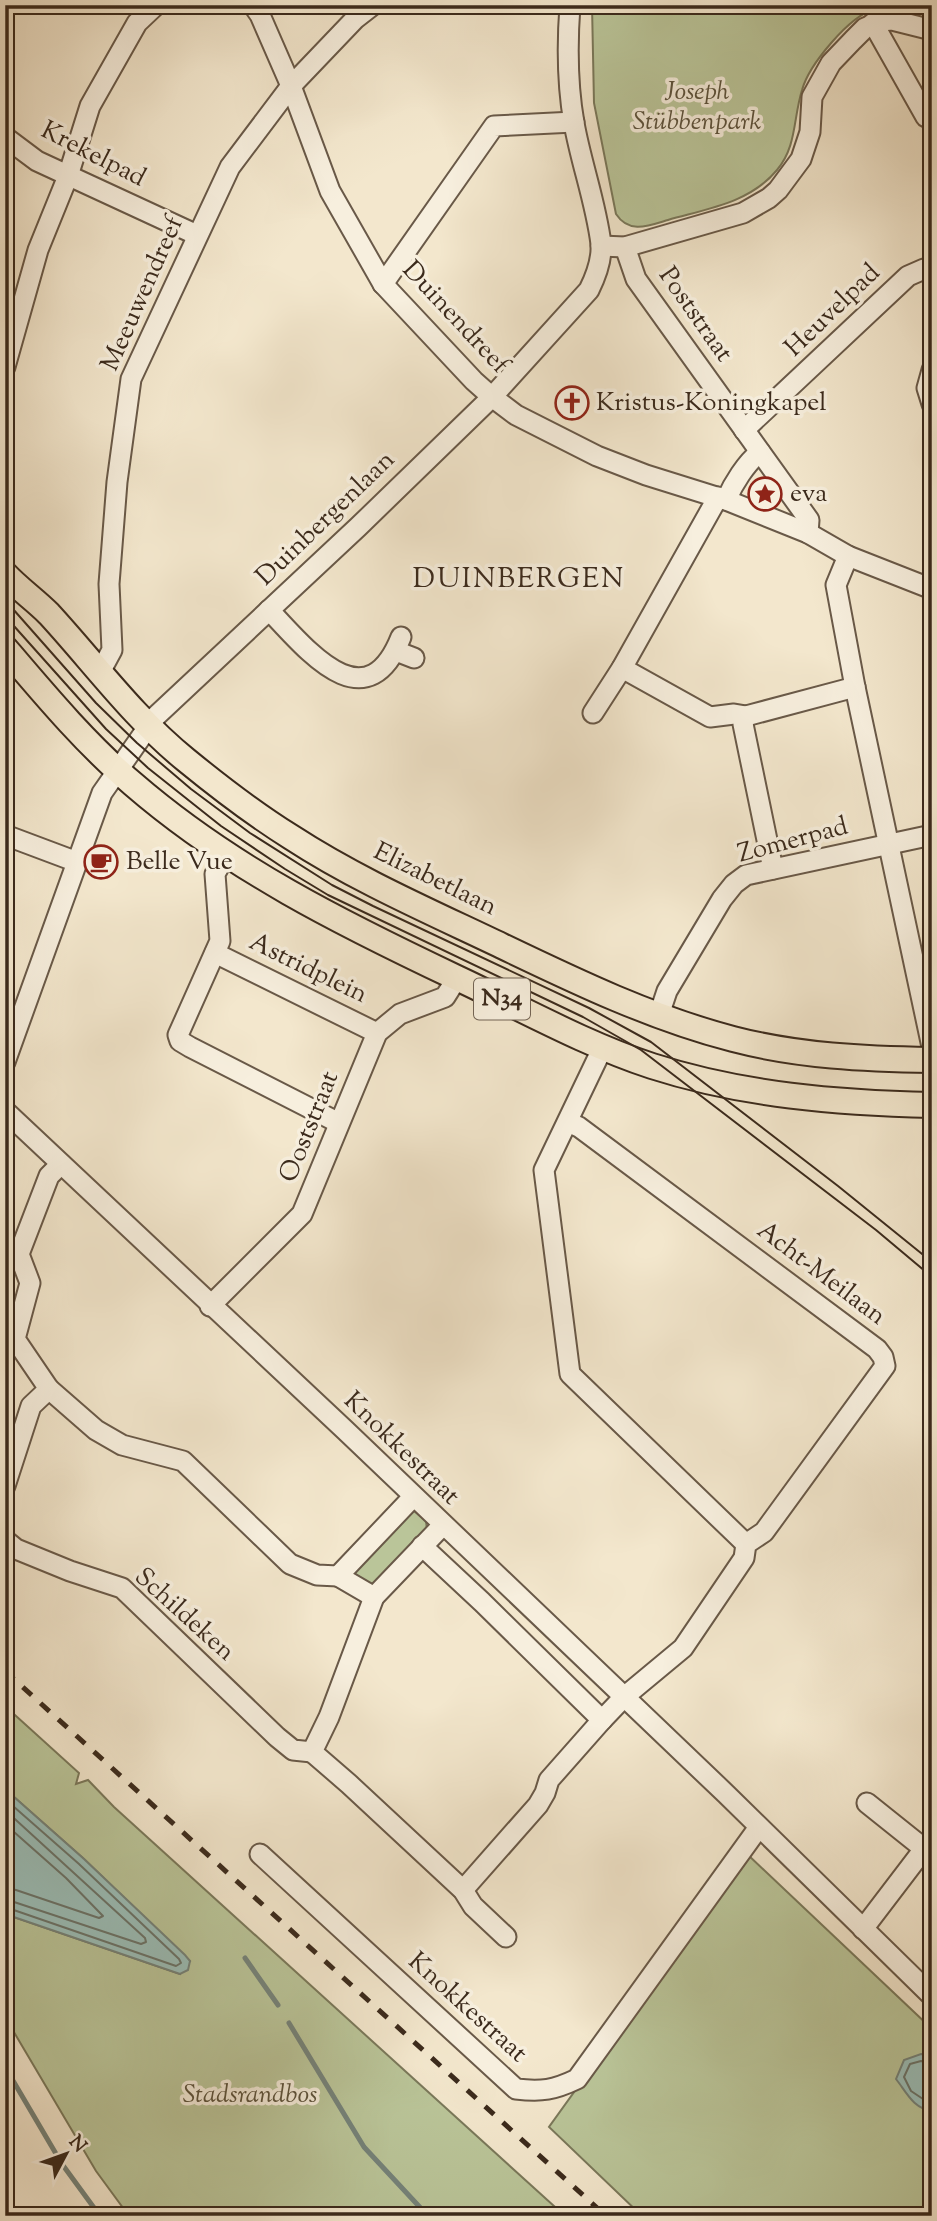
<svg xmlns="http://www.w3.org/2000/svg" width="937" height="2221" viewBox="0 0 937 2221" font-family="'Sorts Mill Goudy',serif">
<rect width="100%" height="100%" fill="#f3e7cd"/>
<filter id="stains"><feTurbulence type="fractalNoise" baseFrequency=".00286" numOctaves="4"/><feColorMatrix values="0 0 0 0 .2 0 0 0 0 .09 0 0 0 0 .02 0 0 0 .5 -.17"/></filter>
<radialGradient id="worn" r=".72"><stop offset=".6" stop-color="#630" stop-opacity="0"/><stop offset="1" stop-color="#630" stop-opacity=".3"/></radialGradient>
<g fill="#bac599" stroke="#7a785a" stroke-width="2">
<path d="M592 5H932V16C914 10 894 4 875 9 849 16 809 65 802 90 793 119 797 146 777 170 750 203 706 209 668 220 648 226 629 234 616 214L594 103Z"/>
<path d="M413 1510 426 1521 427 1530 373 1586H367L353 1572Z"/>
<path d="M5 1706 79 1773 76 1784 88 1780 114 1807 565 2216H129L96 2171 5 2017V1914L180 1974 190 1961 84 1859 5 1789Z"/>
<path d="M746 1853 932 2029V2216H642L549 2127Z"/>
</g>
<g fill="#9bbfb9" stroke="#75837a" stroke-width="2">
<path d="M5 1789 84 1859 185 1955 190 1961 188 1970 180 1974 5 1914Z"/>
<path d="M921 2054 932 2055V2111C913 2108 907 2093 896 2079L904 2060Z"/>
</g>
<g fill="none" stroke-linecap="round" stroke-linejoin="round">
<g stroke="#6b746a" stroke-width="2">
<path d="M5 1799 79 1864 179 1959 181 1963 176 1966 5 1907"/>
<path d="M5 1810 145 1938 146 1942 141 1944 5 1899"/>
<path d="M5 1824 66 1878 103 1916 99 1918 16 1890 5 1888"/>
<path d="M932 2062 921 2061 910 2064 904 2077 911 2091 932 2105"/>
</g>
<g stroke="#75837a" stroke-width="5">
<path d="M245 1958 278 2005"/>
<path d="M289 2023 364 2147 428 2216"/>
<path d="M5 2067 62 2164 100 2216"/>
</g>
<defs>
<g id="minor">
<path d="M253 5 260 15 291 86 330 191 383 284 474 381 492 397 516 415 597 456 646 475 726 500 808 533 848 556 932 589"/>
<path d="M873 23 926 117 932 119"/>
<path d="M5 137 37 161 197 235"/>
<path d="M601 246 625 247 743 213 769 198 778 190 801 159 810 132 812 97 831 63 853 40 865 28 881 21 892 20 932 30"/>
<path d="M625 247 636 279 809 520 808 533"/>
<path d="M383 284 494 126 574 122"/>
<path d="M5 367 38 250 68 176 90 106 137 23 156 5"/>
<path d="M932 370 927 388 932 404"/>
<path d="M744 430 908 276 924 269 932 271"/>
<path d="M726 500C733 484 746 463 760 452"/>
<path d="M848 556 836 585 855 687 932 1047"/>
<path d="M269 610C306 649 366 725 401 637"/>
<path d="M396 651 414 658"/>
<path d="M622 668 710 717 734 714 746 716"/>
<path d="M98 670 105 663 112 650 109 584 117 482 131 379 230 167 291 86 355 19 373 5"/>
<path d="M593 713 622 668 718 497"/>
<path d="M5 835 77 862"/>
<path d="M226 854 215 874 220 941 178 1035 180 1041 190 1047 339 1123"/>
<path d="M773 869 743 724 746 716 855 687"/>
<path d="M215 953 377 1033"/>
<path d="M659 1015 667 991 722 899 734 884 746 875 932 835"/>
<path d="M603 1047 544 1170 570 1374 746 1544"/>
<path d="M5 1062 102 793 155 717 358 527 492 397 589 290C596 276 602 260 601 244 596 203 581 163 574 123 567 83 567 45 570 5"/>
<path d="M5 1111 345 1430 726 1794 932 1996"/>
<path d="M210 1306 302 1214 377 1033 400 1014 445 997 457 978"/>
<path d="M49 1389 96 1430 122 1445 183 1461 290 1564 317 1575 338 1576 413 1497"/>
<path d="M5 1486 31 1406 49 1389 15 1339 30 1283 19 1254 49 1176 61 1164"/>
<path d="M443 1525 374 1597 329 1717 312 1752 349 1784 463 1890 473 1906 506 1937"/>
<path d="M5 1540 16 1549 70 1571 122 1588 277 1737 293 1750 312 1752"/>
<path d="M422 1546 482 1602 602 1720"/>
<path d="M338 1576 374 1597"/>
<path d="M867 1803 932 1855"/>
<path d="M260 1854 516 2089C542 2092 554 2090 577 2079L759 1827"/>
<path d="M463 1890 538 1805 545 1793 549 1780 602 1720 624 1697 683 1648 744 1558 746 1544 764 1532 885 1366 883 1357 877 1349 579 1127 568 1122"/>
<path d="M863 1929 924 1849"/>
</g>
<g id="major">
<path d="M5 574C18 588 35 600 49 614 94 663 134 718 186 760 219 787 254 814 291 837 357 880 431 912 502 946 577 982 652 1018 733 1039 798 1056 865 1059 932 1060"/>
<path d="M5 648C45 695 86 744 133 784 230 868 343 924 457 978 521 1008 585 1044 652 1066 742 1095 838 1103 932 1105"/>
</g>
</defs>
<use href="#minor" stroke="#695948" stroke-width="23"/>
<use href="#major" stroke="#3b2a1c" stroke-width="28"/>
<use href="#minor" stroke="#f7efde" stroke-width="19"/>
<use href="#major" stroke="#f3e7cd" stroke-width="24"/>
<g stroke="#3b2a1c" stroke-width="2">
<path d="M5 600 96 703 137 743 191 789 250 833 332 885 373 906 589 1008 651 1042 838 1186 932 1262"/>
<path d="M5 616 106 729 148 768 221 826 285 869 328 895 583 1017 641 1050 876 1230 932 1277"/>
</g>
<path stroke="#3b2a1c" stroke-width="5" stroke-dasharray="12 12" stroke-linecap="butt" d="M5 1671 606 2216"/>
</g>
<defs>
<symbol id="church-ring" viewBox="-11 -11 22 22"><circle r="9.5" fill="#f7efde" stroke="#8f2418" stroke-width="1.5"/><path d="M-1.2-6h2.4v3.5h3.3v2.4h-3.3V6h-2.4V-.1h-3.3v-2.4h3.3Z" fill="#8f2418"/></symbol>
<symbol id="sight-ring" viewBox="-11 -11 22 22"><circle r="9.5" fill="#f7efde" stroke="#8f2418" stroke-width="1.5"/><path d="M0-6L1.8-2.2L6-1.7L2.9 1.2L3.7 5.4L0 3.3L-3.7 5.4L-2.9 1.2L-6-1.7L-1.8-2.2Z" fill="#8f2418"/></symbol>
<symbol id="cafe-ring" viewBox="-11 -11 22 22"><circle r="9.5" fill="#f7efde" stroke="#8f2418" stroke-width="1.5"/><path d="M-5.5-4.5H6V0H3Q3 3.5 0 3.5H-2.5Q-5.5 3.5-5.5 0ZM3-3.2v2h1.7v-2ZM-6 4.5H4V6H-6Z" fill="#8f2418"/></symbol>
</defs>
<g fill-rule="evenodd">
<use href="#church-ring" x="553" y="384" width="38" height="38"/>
<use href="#sight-ring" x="746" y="475" width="38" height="38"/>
<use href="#cafe-ring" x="82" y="843" width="38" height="38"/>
</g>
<g text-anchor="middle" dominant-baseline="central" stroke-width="7" stroke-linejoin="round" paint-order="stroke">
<rect fill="#f7efde" stroke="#736556" stroke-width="2" x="474" y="978.5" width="56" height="41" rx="5"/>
<g font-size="24" font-weight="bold" fill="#3b2a1c">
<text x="502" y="999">N34</text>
</g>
<g font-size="26" font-style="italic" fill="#5b513b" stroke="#f7efde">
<text x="697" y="92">Joseph<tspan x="697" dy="30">Stübbenpark</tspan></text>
<text x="250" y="2095">Stadsrandbos</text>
</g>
<g font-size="26" fill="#3b2a1c" stroke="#f7efde">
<text transform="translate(93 155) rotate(27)">Krekelpad</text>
<text transform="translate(143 294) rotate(-66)">Meeuwendreef</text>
<text transform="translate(833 311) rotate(-44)">Heuvelpad</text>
<text transform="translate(695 315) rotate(55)">Poststraat</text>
<text transform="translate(455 318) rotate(47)">Duinendreef</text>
<text transform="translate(326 519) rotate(-44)">Duinbergenlaan</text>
<text transform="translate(793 841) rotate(-15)">Zomerpad</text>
<text transform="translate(435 880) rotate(26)">Elizabetlaan</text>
<text transform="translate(308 969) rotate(26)">Astridplein</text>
<text transform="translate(310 1127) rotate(-68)">Ooststraat</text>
<text transform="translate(821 1274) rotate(37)">Acht-Meilaan</text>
<text transform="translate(401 1449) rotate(44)">Knokkestraat</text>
<text transform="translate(184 1615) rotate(42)">Schildeken</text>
<text transform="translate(467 2008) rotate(42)">Knokkestraat</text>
</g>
<g font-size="26" fill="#3b2a1c" stroke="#f7efde" text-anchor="start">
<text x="596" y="403">Kristus-Koningkapel</text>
<text x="790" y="494">eva</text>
<text x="126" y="862">Belle Vue</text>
</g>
<g font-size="28" letter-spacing="2" fill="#3b2a1c" stroke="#f7efde">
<text x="519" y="580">DUINBERGEN</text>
</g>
</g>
<rect width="937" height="2221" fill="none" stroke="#f3e7cd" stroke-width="28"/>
<rect x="7" y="7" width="923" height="2207" fill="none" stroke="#3b2a1c" stroke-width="3.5"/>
<rect x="14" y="14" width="909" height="2193" fill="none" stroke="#3b2a1c" stroke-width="2"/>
<g transform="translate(66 2154) rotate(49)" stroke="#f7efde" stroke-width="5" paint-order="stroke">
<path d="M0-5L12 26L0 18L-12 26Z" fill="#3b2a1c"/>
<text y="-10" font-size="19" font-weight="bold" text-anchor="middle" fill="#3b2a1c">N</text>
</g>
<rect width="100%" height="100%" filter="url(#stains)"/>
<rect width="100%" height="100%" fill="url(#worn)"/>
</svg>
